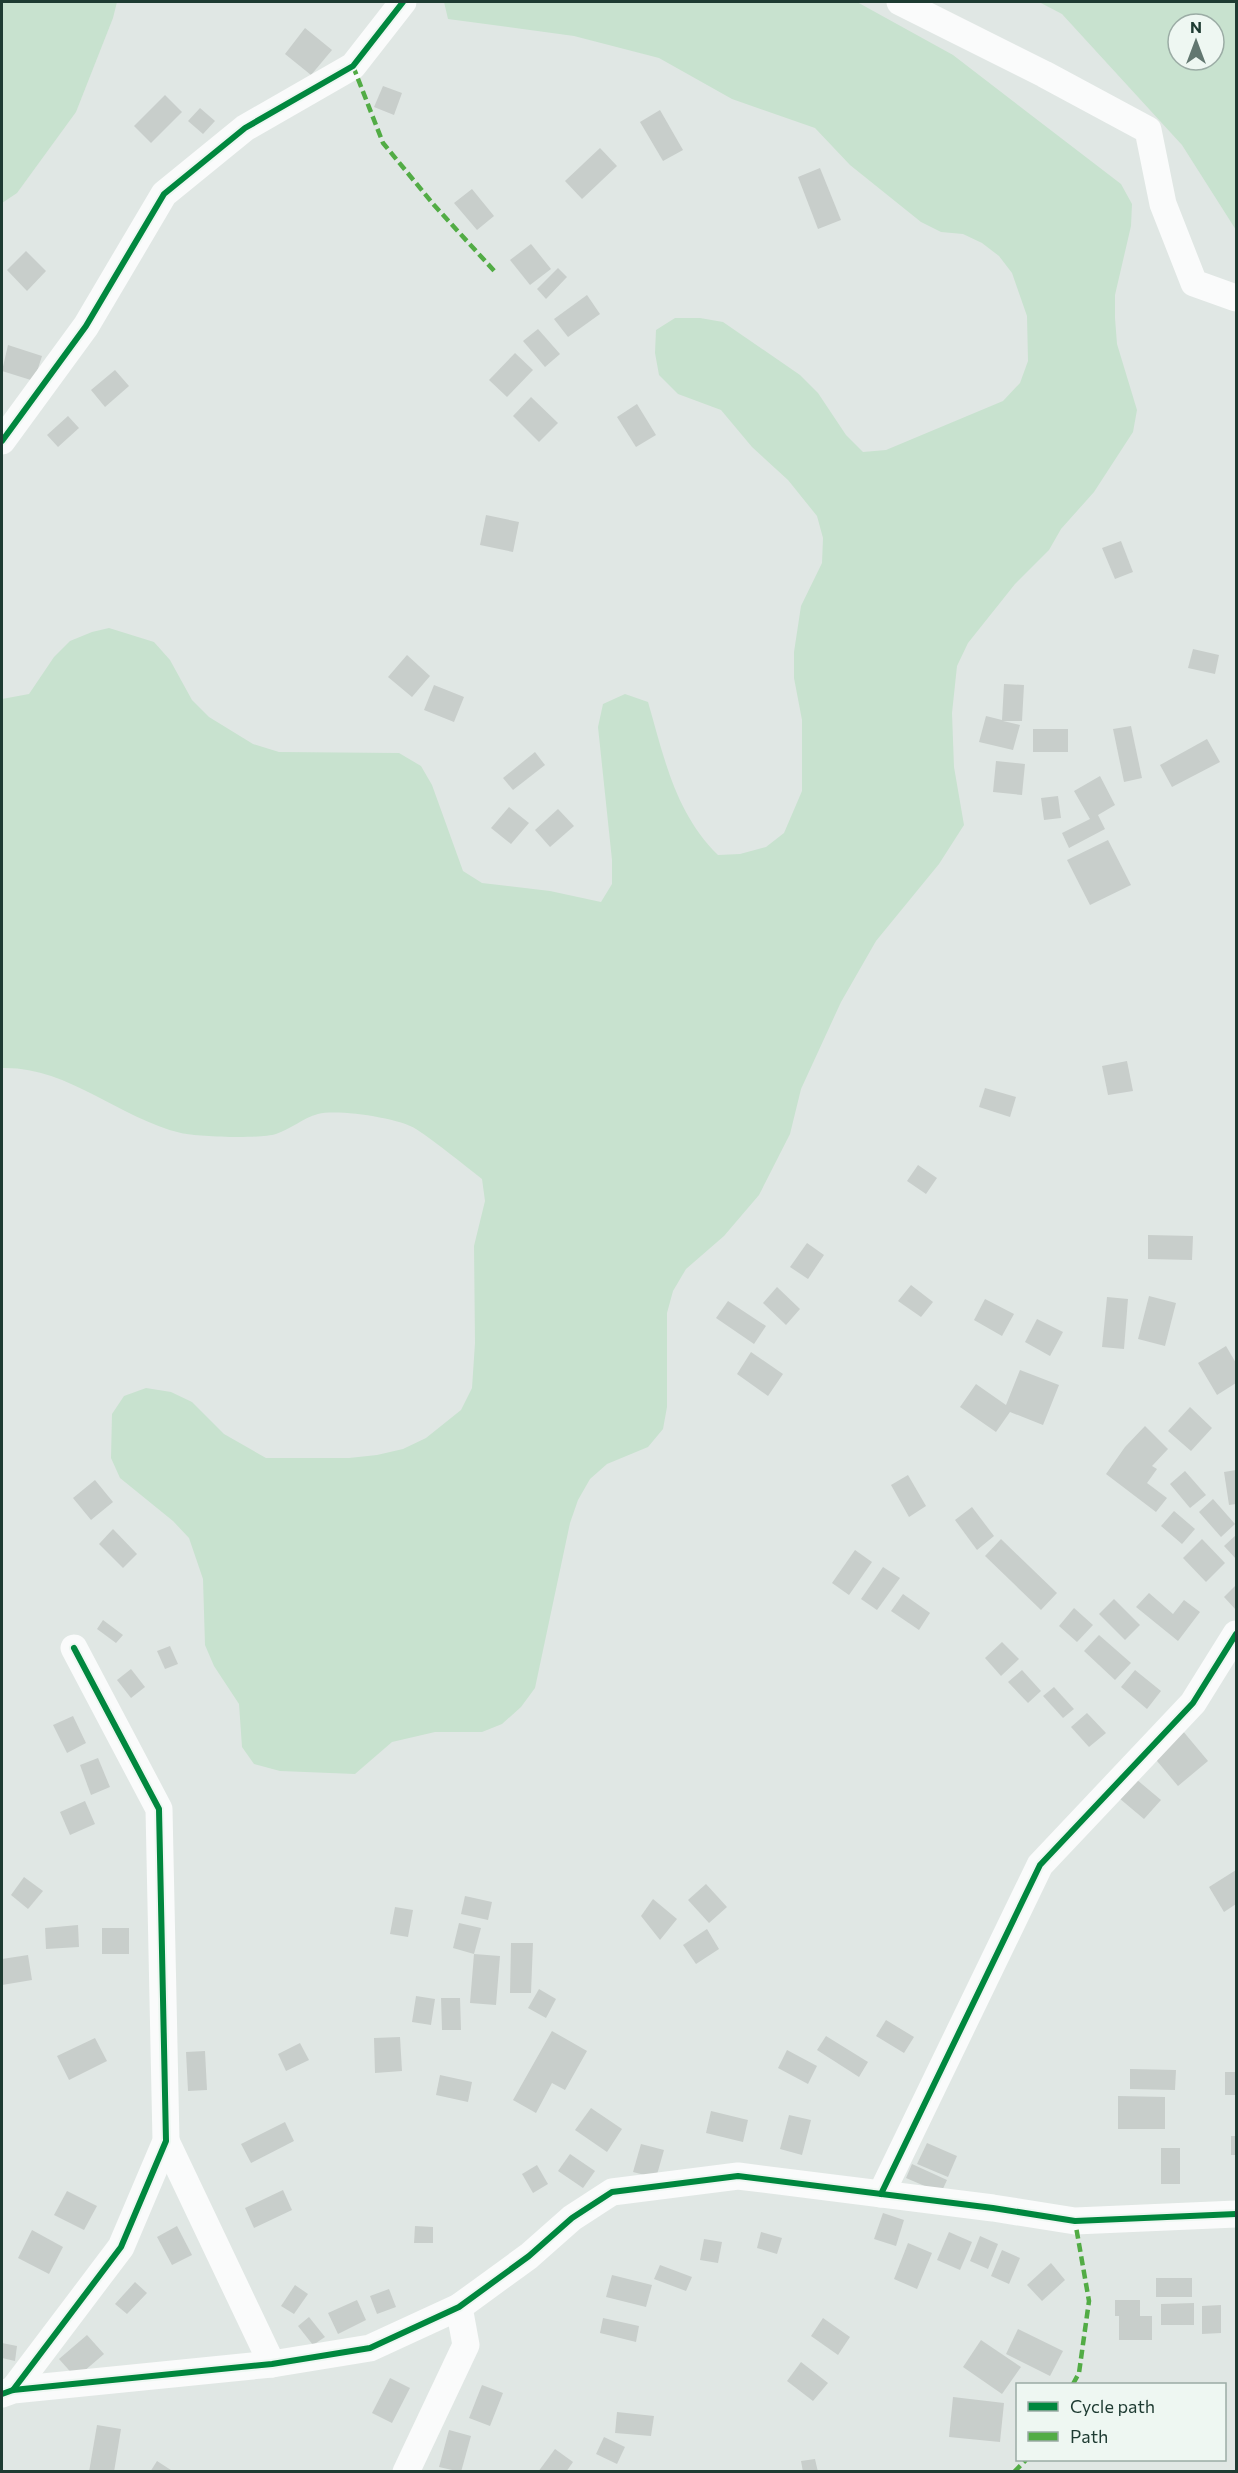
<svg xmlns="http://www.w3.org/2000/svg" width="1238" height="2473" viewBox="0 0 1238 2473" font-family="Commissioner,sans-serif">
<rect width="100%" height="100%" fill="#e0e7e4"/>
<g fill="#c8e2cf" fill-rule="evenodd">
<path d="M2 2H117L113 18 76 112 17 193 2 203Z"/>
<path d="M444 2H857L953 55 1121 184 1132 204 1131 226 1115 295V318L1117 344 1137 410 1133 432 1094 492 1061 529 1049 550 1015 584 968 643 957 666 952 713 954 767 964 825 939 864 876 941 841 1002 801 1089 790 1134 759 1195 724 1236 686 1269 673 1291 667 1313V1407L663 1429 648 1447 607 1464 590 1479 578 1500 570 1523 535 1688 521 1707 502 1724 482 1732H435L392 1742 355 1774 280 1771 254 1764 242 1747 239 1704 214 1666 205 1645 203 1579 189 1538 173 1521 120 1478 111 1458 112 1414 124 1396 146 1388 171 1392 192 1402 224 1434 266 1458H349L377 1455 403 1449 426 1438 461 1410 472 1388 475 1343 474 1246 485 1201 482 1179C461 1163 439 1144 416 1129 399 1118 338 1109 318 1114 303 1118 291 1129 276 1134 260 1139 198 1137 181 1133 119 1118 67 1066 2 1068V699L29 694 54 657 70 641 92 632 109 628 154 642 170 660 192 700 209 717 253 744 279 752 399 753 421 766 432 785 463 871 482 883 550 891 601 902 612 884V860L598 727 603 704 625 694 648 702C664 757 675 813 718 855L740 854 766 847 784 833 802 791V720L794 678V652L801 606 822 563 823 538 817 516 788 480 752 447 721 410 678 394 659 375 655 353 656 330 675 318H700L723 322 800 375 818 393 846 435 863 452 886 450 1003 401 1020 383 1028 361 1027 316 1012 273 999 256 982 243 963 234 941 232 921 222 850 165 815 128 732 99 659 58 574 36 448 19Z"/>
<path d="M1039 2H1236V230L1182 145 1062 14ZM1178 24H1214V60H1178Z"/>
</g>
<g fill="#c8cecb">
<path d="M305 28 332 50 311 75 285 54Z"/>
<path d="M383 86 402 93 394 115 374 107Z"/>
<path d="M165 95 182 112 151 143 134 126Z"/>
<path d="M200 108 215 121 203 134 188 121Z"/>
<path d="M660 110 683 150 663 161 640 122Z"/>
<path d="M600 148 617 166 582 199 565 181Z"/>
<path d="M820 168 841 220 818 229 798 177Z"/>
<path d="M472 189 494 216 477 230 454 203Z"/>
<path d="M531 244 551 269 530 285 510 260Z"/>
<path d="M26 251 46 271 27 291 7 270Z"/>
<path d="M558 268 567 277 546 299 537 289Z"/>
<path d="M587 295 600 314 568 337 554 319Z"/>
<path d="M538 329 560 354 545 367 523 341Z"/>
<path d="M8 345 42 356 34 381 2 371Z"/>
<path d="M515 353 533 370 507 397 489 380Z"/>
<path d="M115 370 129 386 105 407 91 390Z"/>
<path d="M531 397 558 423 539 442 513 416Z"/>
<path d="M637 404 656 435 636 447 617 417Z"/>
<path d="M68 416 79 428 58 447 47 435Z"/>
<path d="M486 515 519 522 513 552 480 545Z"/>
<path d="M1121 541 1133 572 1115 579 1102 548Z"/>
<path d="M1193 649 1219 655 1215 674 1188 668Z"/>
<path d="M407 655 430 676 412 697 388 677Z"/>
<path d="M1004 684 1024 685 1022 721H1003L1020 725 1013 750 979 742 986 716 1002 720Z"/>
<path d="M434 685 464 697 454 722 424 710Z"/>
<path d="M1131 726 1142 778 1124 782 1113 729Z"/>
<rect x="1033" y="729" width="35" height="23"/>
<path d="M1207 739 1220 762 1172 787 1160 765Z"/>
<path d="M535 752 545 765 513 790 503 778Z"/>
<path d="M996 761 1025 764 1022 795 993 792Z"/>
<path d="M1100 776 1115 805 1098 815 1105 829 1069 848 1062 833 1090 819 1074 791Z"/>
<path d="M1058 796 1061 818 1044 820 1041 798Z"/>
<path d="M509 807 529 823 511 844 491 828Z"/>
<path d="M558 809 574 826 550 847 535 830Z"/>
<path d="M1108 840 1131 885 1090 905 1067 860Z"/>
<path d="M1127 1061 1133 1091 1108 1095 1102 1066Z"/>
<path d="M985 1088 1016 1097 1010 1117 979 1107Z"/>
<path d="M918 1165 937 1178 926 1194 907 1181Z"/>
<path d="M1148 1235 1193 1236 1192 1260 1148 1259Z"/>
<path d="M807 1243 824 1255 808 1279 790 1267Z"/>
<path d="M911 1285 933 1302 921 1317 898 1301Z"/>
<path d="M777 1287 800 1309 786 1325 763 1303Z"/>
<path d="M1149 1296 1176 1303 1165 1346 1138 1339Z"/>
<path d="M1107 1297 1128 1299 1124 1349 1102 1347Z"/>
<path d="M985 1299 1014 1314 1002 1336 974 1320Z"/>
<path d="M728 1301 766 1326 754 1344 716 1318Z"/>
<path d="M1037 1319 1063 1332 1050 1356 1025 1342Z"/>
<path d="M1226 1346 1236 1363V1383L1217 1395 1198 1363Z"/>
<path d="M751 1352 783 1374 768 1396 737 1374Z"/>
<path d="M1020 1370 1059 1385 1043 1425 1010 1412 996 1432 960 1407 976 1384 1006 1405Z"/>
<path d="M1190 1407 1212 1428 1191 1451 1168 1431Z"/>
<path d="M1145 1426 1168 1449 1152 1466 1157 1469 1147 1483 1167 1498 1156 1512 1106 1474 1125 1447Z"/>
<path d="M1236 1470V1504L1229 1505 1224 1472Z"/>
<path d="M1185 1471 1206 1495 1190 1508 1170 1484Z"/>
<path d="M908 1475 926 1506 909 1517 891 1485Z"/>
<path d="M95 1480 113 1502 91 1520 73 1498Z"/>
<path d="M1213 1499 1235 1524 1221 1537 1199 1512Z"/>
<path d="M972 1507 994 1536 977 1550 955 1520Z"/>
<path d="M1174 1511 1195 1529 1182 1544 1161 1526Z"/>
<path d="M113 1529 137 1554 123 1568 99 1544Z"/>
<path d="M1236 1535V1559L1224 1546Z"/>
<path d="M1001 1539 1057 1593 1041 1610 985 1556Z"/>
<path d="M1202 1539 1225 1563 1206 1582 1183 1558Z"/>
<path d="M855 1550 872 1562 849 1595 832 1583Z"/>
<path d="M883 1567 900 1578 877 1610 861 1599Z"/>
<path d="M1236 1585V1610L1224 1597Z"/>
<path d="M1149 1593 1173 1614 1184 1600 1200 1612 1178 1641 1136 1607Z"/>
<path d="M903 1594 930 1613 919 1630 891 1611Z"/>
<path d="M1114 1599 1140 1625 1125 1640 1099 1614Z"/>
<path d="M1074 1608 1093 1625 1077 1642 1059 1626Z"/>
<path d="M103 1620 123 1635 116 1643 97 1629Z"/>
<path d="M1099 1635 1131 1663 1115 1680 1084 1651Z"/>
<path d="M1002 1642 1019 1659 1001 1676 985 1658Z"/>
<path d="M170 1646 178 1664 165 1669 157 1651Z"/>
<path d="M131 1669 145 1687 131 1698 117 1680Z"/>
<path d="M1022 1670 1041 1691 1028 1703 1008 1682Z"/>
<path d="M1135 1670 1161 1691 1147 1709 1121 1687Z"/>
<path d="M1054 1687 1074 1709 1063 1718 1043 1696Z"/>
<path d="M1087 1713 1106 1733 1089 1747 1071 1727Z"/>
<path d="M73 1716 86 1743 67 1753 53 1725Z"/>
<path d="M1182 1730 1208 1761 1178 1786 1152 1755Z"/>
<path d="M98 1758 110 1787 91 1795 80 1765Z"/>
<path d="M1130 1774 1161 1800 1144 1819 1113 1793Z"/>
<path d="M85 1801 95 1824 70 1835 60 1812Z"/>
<path d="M1236 1870V1904L1224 1912 1209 1887Z"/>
<path d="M24 1877 43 1891 28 1909 11 1895Z"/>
<path d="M706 1884 727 1907 709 1923 688 1900Z"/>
<path d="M465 1896 492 1902 488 1920 461 1914Z"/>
<path d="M653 1899 677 1919 660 1940 641 1916Z"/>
<path d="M395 1907 413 1910 408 1937 390 1934Z"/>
<path d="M459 1923 481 1928 474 1954 453 1948Z"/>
<path d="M78 1925 79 1947 46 1949 45 1928Z"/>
<rect x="102" y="1928" width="27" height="26"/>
<path d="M707 1929 719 1949 696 1964 683 1945Z"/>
<path d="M511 1943H533L531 1993H510Z"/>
<path d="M474 1954 500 1956 496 2005 470 2003Z"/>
<path d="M28 1955 32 1980 2 1985V1959Z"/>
<path d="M539 1989 556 1999 546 2018 528 2008Z"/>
<path d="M416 1996 435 1999 431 2025 412 2022Z"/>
<path d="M441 1998H460L461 2030H442Z"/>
<path d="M886 2020 914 2037 904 2053 876 2036Z"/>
<path d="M552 2031 587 2051 565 2090 552 2083 536 2113 513 2100Z"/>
<path d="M826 2036 868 2062 859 2077 817 2050Z"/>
<path d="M400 2037 402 2071 375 2073 374 2038Z"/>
<path d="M95 2038 107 2061 69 2080 57 2056Z"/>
<path d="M300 2043 309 2060 286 2071 278 2054Z"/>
<path d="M787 2050 817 2066 808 2084 778 2068Z"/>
<path d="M205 2051 207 2090 188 2091 186 2052Z"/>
<path d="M1130 2069 1176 2070 1175 2090 1130 2089Z"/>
<rect x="1225" y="2072" width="11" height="23"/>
<path d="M440 2075 472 2082 468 2102 436 2095Z"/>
<path d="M1118 2096 1165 2097V2129H1118Z"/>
<path d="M591 2108 622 2129 607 2152 575 2130Z"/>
<path d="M711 2111 748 2120 743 2142 706 2133Z"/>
<path d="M789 2115 811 2120 802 2155 780 2149Z"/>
<path d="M285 2122 294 2141 251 2163 241 2144Z"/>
<rect x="1231" y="2136" width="5" height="19"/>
<path d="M927 2143 957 2156 948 2177 917 2164Z"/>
<path d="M641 2144 664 2150 656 2178 633 2172Z"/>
<rect x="1161" y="2148" width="19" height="36"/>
<path d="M570 2154 595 2171 583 2188 558 2171Z"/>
<path d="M912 2164 947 2180 941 2193 906 2178Z"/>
<path d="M537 2165 548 2184 533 2193 522 2174Z"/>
<path d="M283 2190 292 2210 254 2228 245 2208Z"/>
<path d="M67 2191 97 2206 84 2230 54 2215Z"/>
<path d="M883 2213 904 2220 896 2246 874 2239Z"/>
<path d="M177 2226 192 2255 172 2265 157 2237Z"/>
<path d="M415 2226 433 2227V2243H414Z"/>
<path d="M32 2230 63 2247 49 2274 18 2258Z"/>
<path d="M761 2232 782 2238 777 2254 757 2248Z"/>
<path d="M949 2232 972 2242 960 2270 937 2260Z"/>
<path d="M980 2236 998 2244 988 2269 970 2261Z"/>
<path d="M704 2239 722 2242 718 2263 700 2260Z"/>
<path d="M908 2243 932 2253 917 2289 894 2279Z"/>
<path d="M1002 2250 1020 2258 1009 2284 991 2276Z"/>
<path d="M1051 2263 1065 2280 1042 2301 1027 2285Z"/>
<path d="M660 2265 692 2277 686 2291 654 2279Z"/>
<path d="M612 2275 652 2285 646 2307 606 2297Z"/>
<rect x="1156" y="2278" width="36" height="19"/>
<path d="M135 2282 147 2293 127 2314 115 2304Z"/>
<path d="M295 2285 308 2294 294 2314 281 2306Z"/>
<path d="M389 2289 396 2307 377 2314 370 2296Z"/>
<path d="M357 2300 366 2320 338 2334 328 2313Z"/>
<path d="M1115 2300H1140V2316H1152V2340H1119V2316H1115Z"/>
<path d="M1194 2303V2325H1161V2304Z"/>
<path d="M1221 2305V2333L1202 2334V2306Z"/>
<path d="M309 2317 325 2337 313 2345 298 2326Z"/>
<path d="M603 2318 639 2326 636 2342 600 2333Z"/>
<path d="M823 2318 850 2337 838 2355 811 2336Z"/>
<path d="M1018 2329 1063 2351 1050 2376 1006 2354Z"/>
<path d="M87 2335 104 2354 76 2378 59 2359Z"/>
<path d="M981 2340 1021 2367 1002 2394 963 2367Z"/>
<path d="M2 2343 17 2346 15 2361 2 2358Z"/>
<path d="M801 2362 828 2383 813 2401 787 2381Z"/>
<path d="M390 2378 410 2388 392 2423 372 2413Z"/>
<path d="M482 2385 503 2393 490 2426 469 2418Z"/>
<path d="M953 2397 1004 2403 1000 2442 949 2437Z"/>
<path d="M617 2412 654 2416 651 2436 615 2433Z"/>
<path d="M97 2425 121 2429 114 2472H89Z"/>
<path d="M449 2430 471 2436 461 2472 439 2467Z"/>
<path d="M604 2437 625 2447 617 2464 596 2454Z"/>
<path d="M555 2449 573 2462 566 2472H538Z"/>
<path d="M815 2459 818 2472H803L801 2461Z"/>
<path d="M157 2461 174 2472H150Z"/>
</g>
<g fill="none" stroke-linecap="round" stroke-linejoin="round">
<g stroke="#fafbfb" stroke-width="27">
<path d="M900 2 1044 74 1148 130 1163 204 1194 283 1236 298"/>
<path d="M2 441 86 326 164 194 245 128 353 66 403 2"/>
<path d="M166 2141 272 2364"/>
<path d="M881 2194 1040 1865 1193 1703 1236 1634"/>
<path d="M13 2390 121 2247 166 2141 159 1809 74 1648"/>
<path d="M2 2394 13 2390 272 2364 370 2348 459 2307 529 2256 572 2218 612 2192 738 2176 993 2208 1075 2221 1236 2214"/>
<path d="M406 2472 466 2345 459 2307"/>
</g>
<g stroke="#52ac45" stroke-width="4.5" stroke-dasharray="9 4.5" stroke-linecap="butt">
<path d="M353 66 383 143 434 205 497 274"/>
<path d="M1073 2384 1079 2373 1089 2301 1075 2221"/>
<path d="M1014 2472 1026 2460"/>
</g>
<defs>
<g id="cycleway">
<path d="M2 441 86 326 164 194 245 128 353 66 403 2"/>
<path d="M881 2194 1040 1865 1193 1703 1236 1634"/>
<path d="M13 2390 121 2247 166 2141 159 1809 74 1648"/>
<path d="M2 2394 13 2390 272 2364 370 2348 459 2307 529 2256 572 2218 612 2192 738 2176 993 2208 1075 2221 1236 2214"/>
</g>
</defs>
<use href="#cycleway" stroke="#eef7f2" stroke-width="10"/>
<use href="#cycleway" stroke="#00873e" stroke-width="6"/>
</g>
<rect width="1238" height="2473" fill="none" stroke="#1e3b32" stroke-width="6"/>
<rect x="1016" y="2383" width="210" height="78" fill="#eef7f2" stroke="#9baca5" stroke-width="1.5"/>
<rect x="1028" y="2402" width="30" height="9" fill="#00873e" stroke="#9baca5" stroke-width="1.5"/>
<text x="1070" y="2413" font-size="18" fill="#1e3b32">Cycle path</text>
<rect x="1028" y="2432" width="30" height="9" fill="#52ac45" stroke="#9baca5" stroke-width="1.5"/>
<text x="1070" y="2443" font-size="18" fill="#1e3b32">Path</text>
<g transform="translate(1196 42)"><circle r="28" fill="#eef7f2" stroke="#9baca5" stroke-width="1.5"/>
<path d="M0-4.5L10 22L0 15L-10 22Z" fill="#627770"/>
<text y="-9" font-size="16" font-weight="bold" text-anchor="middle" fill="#1e3b32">N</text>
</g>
</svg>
